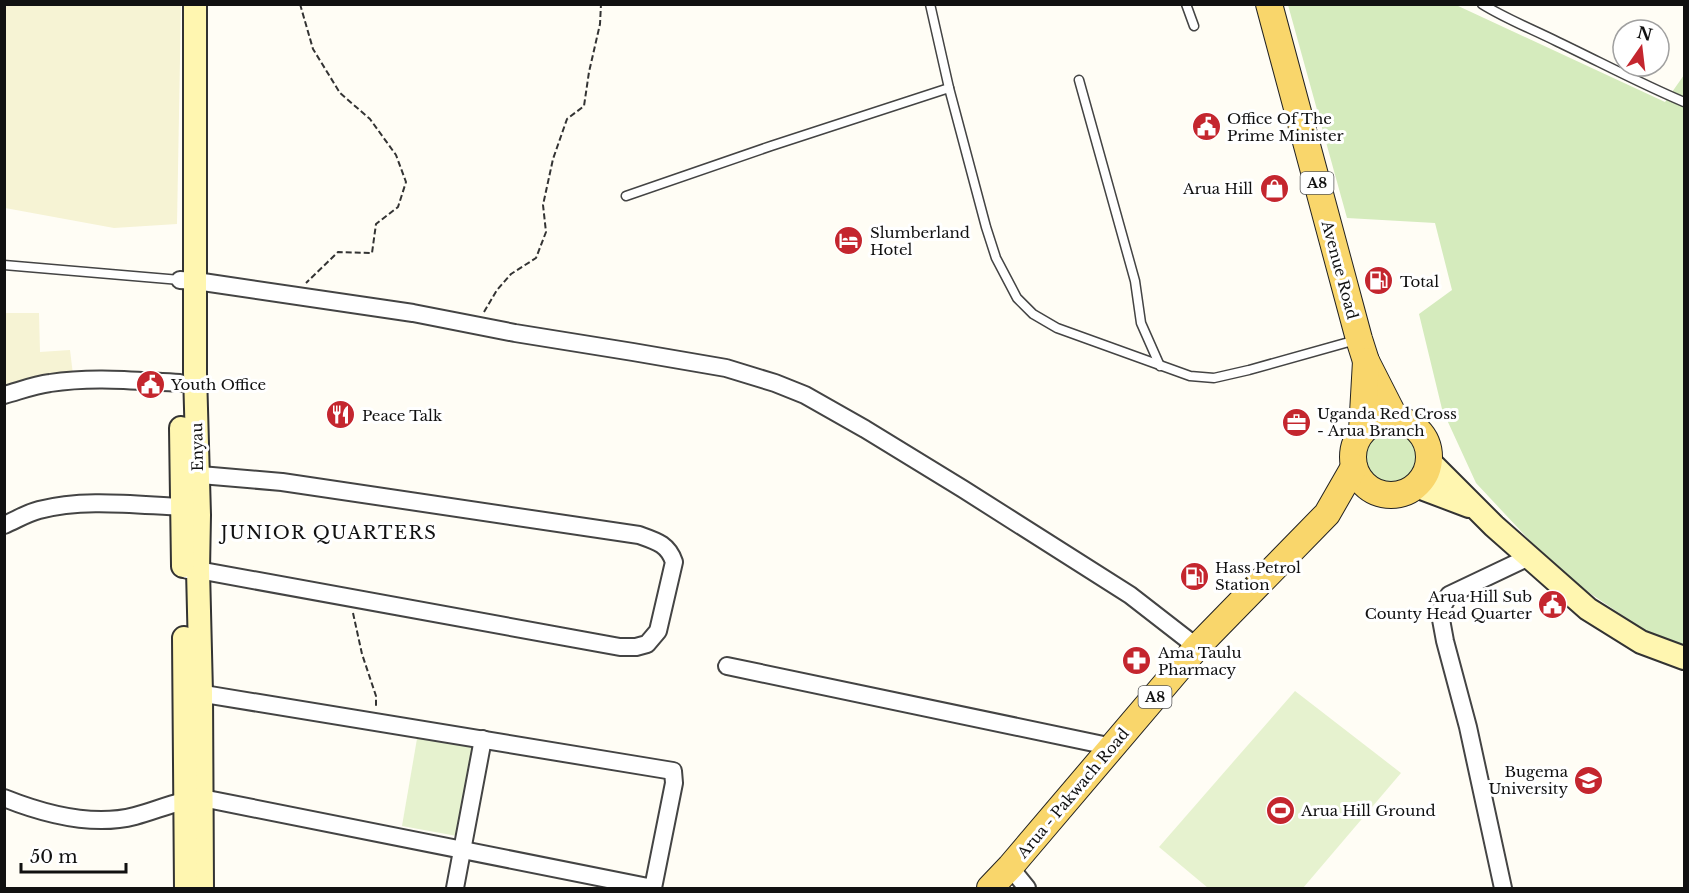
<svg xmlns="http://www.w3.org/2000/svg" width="1689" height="893" viewBox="0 0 1689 893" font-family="'Libre Baskerville',serif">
<rect width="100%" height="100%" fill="#fffdf5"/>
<g fill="#f6f3d4">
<path d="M4 5H181L177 224 114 228 5 208Z"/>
<path d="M5 313H39L40 352 70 350 74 383 5 394Z"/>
</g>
<g fill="#d5ebbd">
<path d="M1288 5H1456L1665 102 1684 75V647L1654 637 1559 572 1476 483 1442 409 1419 314 1452 290 1435 223 1347 218Z"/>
<circle cx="1392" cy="458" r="30"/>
</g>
<g fill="#e6f2cf">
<path d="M1295 691 1401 773 1303 888H1208L1159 847Z"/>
<path d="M418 733 474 743 457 836 402 826Z"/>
</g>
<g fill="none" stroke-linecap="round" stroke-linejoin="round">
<defs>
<g id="lane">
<path d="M930 4 949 88"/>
<path d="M1186 4 1194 26"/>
<path d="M1482 4C1506 19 1532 29 1558 42 1600 62 1641 84 1684 102"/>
<path d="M1079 80 1135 281 1141 323 1160 366"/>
<path d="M626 196 771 146 949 88 986 227 996 258 1017 298 1033 314 1057 328 1190 376 1214 378 1249 370 1356 340"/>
<path d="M4 265 180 280"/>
</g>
<g id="street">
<path d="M180 280 196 281 413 313 515 333 633 352 726 368 775 383 805 395 865 429 963 489 1130 595 1197 647"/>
<path d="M4 395C19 391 34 385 50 383 93 376 137 381 180 383"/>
<path d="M4 525C16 520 27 513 39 510 84 498 136 505 183 507"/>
<path d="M187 570H198L620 647H636L647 644 658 631 674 562C668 544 656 541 639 535L282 482 189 474"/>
<path d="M727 666 1113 747"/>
<path d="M4 798C44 814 93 827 135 816 158 810 178 800 202 798L653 888 674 783 673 771 192 692"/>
<path d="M1010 867 1027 888"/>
<path d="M455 888 483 739"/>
<path d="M1503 888 1468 727 1445 641 1440 614 1444 604 1449 595 1529 557"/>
</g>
<g id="secondary">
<path d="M195 4V373L199 515 198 570 201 693 202 888"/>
<path d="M181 428 183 566"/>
<path d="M1430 462 1494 526 1588 609 1641 642 1684 658"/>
<path d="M1416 486 1469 506"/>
<path d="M184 638 186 888"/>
</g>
<g id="primary">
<path d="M1269 4 1359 339 1366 361 1395 418"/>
<circle cx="1391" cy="457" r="38"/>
<path d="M1362 431 1366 361"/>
<path d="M990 888 1010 867 1197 647 1327 514 1354 467"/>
</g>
</defs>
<use href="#lane" stroke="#444" stroke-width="11"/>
<use href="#street" stroke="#444" stroke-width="20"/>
<use href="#secondary" stroke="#333" stroke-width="26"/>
<use href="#primary" stroke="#222" stroke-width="28"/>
<g stroke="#333" stroke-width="2" stroke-dasharray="6 3" stroke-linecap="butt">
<path d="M300 4 313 49 340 93 370 119 396 155 406 182 398 207 376 224 372 253 338 252 306 283"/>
<path d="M484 312 497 290 511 274 536 258 546 232 543 205 553 159 567 119 584 106 589 72 600 24 601 4"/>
<path d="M353 613 362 654 376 696V706"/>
</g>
<use href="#lane" stroke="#fff" stroke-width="8"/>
<use href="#street" stroke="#fff" stroke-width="16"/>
<use href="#secondary" stroke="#fff6b0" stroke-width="22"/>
<use href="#primary" stroke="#f9d66b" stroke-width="26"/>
</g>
<defs>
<symbol id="civic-disc" viewBox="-11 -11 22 22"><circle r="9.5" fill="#c4262e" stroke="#fff"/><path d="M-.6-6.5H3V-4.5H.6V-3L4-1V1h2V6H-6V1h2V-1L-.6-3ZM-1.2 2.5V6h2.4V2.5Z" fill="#fff"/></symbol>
<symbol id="shop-disc" viewBox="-11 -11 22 22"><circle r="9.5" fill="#c4262e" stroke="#fff"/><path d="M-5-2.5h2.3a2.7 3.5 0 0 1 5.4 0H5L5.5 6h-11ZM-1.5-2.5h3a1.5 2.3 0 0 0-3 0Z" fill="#fff"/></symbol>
<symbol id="hotel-disc" viewBox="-11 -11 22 22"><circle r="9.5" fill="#c4262e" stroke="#fff"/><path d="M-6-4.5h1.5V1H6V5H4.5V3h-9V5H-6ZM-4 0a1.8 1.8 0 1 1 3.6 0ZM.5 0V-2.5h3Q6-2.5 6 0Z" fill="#fff"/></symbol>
<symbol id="fuel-disc" viewBox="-11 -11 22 22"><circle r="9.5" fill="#c4262e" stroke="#fff"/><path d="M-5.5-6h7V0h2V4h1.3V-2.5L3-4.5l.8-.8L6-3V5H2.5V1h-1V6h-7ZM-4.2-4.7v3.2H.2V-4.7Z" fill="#fff"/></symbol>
<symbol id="restaurant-disc" viewBox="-11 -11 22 22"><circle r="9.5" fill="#c4262e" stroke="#fff"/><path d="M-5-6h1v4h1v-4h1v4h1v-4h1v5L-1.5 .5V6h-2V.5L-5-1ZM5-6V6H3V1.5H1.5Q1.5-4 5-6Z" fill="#fff"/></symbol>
<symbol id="office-disc" viewBox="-11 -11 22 22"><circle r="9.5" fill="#c4262e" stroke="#fff"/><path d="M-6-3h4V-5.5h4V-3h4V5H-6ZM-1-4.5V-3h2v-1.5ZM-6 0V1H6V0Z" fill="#fff"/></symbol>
<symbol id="pharmacy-disc" viewBox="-11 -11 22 22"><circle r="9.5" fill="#c4262e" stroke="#fff"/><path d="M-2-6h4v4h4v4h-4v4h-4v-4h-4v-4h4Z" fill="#fff"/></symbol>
<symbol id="university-disc" viewBox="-11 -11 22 22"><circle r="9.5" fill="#c4262e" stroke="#fff"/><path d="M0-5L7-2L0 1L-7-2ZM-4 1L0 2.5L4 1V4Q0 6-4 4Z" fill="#fff"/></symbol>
<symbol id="stadium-disc" viewBox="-11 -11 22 22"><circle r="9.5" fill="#c4262e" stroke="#fff"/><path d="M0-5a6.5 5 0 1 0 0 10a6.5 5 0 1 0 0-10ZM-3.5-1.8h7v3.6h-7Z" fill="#fff"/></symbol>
</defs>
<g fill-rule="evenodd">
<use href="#civic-disc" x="1190" y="110" width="33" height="33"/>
<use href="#shop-disc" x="1258" y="172" width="33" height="33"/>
<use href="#hotel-disc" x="832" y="224" width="33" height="33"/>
<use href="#fuel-disc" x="1362" y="264" width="33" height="33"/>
<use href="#civic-disc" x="134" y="368" width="33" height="33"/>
<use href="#restaurant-disc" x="324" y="398" width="33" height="33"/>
<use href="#office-disc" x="1280" y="406" width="33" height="33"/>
<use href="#fuel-disc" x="1178" y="560" width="33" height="33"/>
<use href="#civic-disc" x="1536" y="588" width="33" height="33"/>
<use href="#pharmacy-disc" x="1120" y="644" width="33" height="33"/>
<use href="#university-disc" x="1572" y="764" width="33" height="33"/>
<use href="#stadium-disc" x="1264" y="794" width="33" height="33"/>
</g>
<g text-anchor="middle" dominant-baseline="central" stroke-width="6" stroke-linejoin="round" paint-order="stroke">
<g fill="#fff" stroke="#585858" stroke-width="1.5">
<rect x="1300.5" y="172" width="33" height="22" rx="4.5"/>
<rect x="1138.5" y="686" width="33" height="22" rx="4.5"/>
</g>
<g font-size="14" font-weight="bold" fill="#111">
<text x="1317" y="183">A8</text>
<text x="1155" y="697">A8</text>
</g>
<g font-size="15" fill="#111" stroke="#fff" text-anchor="start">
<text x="1227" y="118">Office Of The<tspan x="1227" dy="17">Prime Minister</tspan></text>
<text x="1253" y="188" text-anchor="end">Arua Hill</text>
<text x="870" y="232">Slumberland<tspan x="870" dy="17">Hotel</tspan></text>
<text x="1400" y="281">Total</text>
<text x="171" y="384">Youth Office</text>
<text x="1317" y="413">Uganda Red Cross<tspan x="1317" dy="17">- Arua Branch</tspan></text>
<text x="362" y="415">Peace Talk</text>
<text x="1215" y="567">Hass Petrol<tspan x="1215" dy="17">Station</tspan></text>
<text x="1532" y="596" text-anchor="end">Arua Hill Sub<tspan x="1532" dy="17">County Head Quarter</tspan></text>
<text x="1158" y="652">Ama Taulu<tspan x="1158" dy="17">Pharmacy</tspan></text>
<text x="1568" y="771" text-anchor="end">Bugema<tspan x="1568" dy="17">University</tspan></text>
<text x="1301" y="810">Arua Hill Ground</text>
</g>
<g font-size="15" fill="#111" stroke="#fff">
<text transform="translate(1340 270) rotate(75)">Avenue Road</text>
<text transform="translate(197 447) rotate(-91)">Enyau</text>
<text transform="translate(1073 793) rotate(-50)">Arua - Pakwach Road</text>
</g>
<g font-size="18" letter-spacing="1.5" fill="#111" stroke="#fff">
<text x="329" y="533">JUNIOR QUARTERS</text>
</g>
</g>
<rect width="1689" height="893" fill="none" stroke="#111111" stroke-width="12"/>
<g transform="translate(1641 48) rotate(14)"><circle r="28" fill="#ffffff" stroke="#a0a0a0" stroke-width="1.5"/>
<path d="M0-4.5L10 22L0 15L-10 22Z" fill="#c4262e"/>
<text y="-9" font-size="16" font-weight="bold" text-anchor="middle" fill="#111111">N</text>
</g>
<path d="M21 863v9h105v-9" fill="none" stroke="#111111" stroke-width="3"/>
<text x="30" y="863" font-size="18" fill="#111111" stroke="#ffffff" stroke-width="4.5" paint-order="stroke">50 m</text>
</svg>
